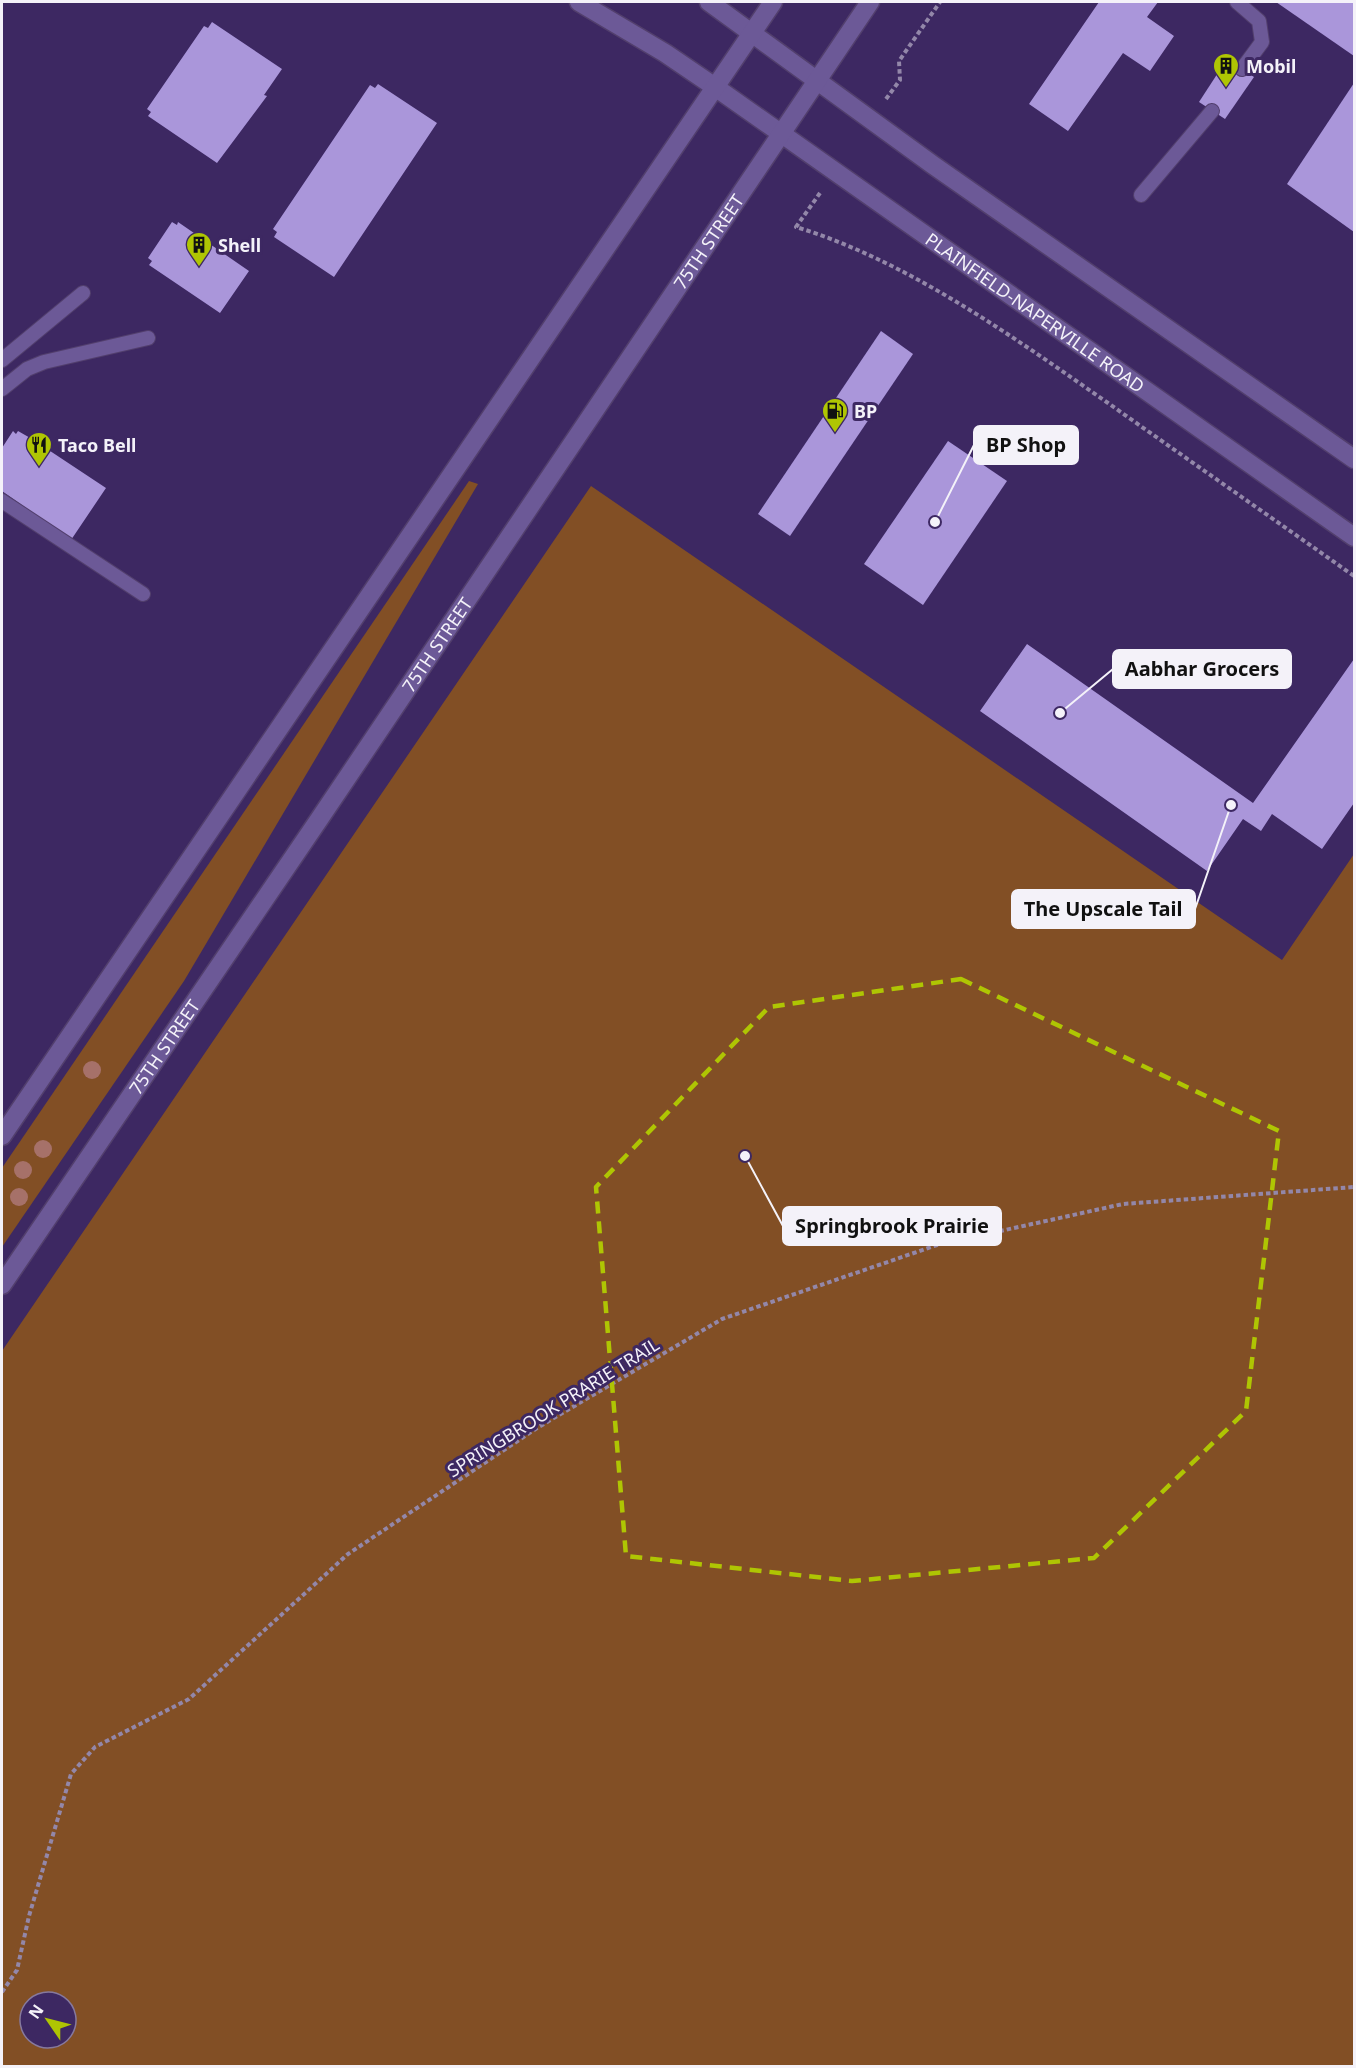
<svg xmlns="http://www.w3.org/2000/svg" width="1356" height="2068" viewBox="0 0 1356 2068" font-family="'Noto Sans',sans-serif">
<rect width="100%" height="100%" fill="#3d2862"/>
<g fill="#824f25" fill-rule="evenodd">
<path d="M469 481 478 484 184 981 2 1247V1168Z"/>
<path d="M591 486 1282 960 1354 854V2066H2V1351ZM30 2002H66V2038H30Z"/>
</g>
<g fill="#aa96da">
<path d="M1099 2H1158L1147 17 1174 36 1150 71 1123 53 1068 131 1029 104Z"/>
<path d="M1276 2H1354V56Z"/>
<path d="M212 22 282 69 264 95 267 96 217 163 148 116 151 112 147 109 204 26 208 28Z"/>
<path d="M1227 59 1254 77 1225 119 1199 102Z"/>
<path d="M1354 83V232L1287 184Z"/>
<path d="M378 84 437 123 334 277 274 237 277 232 273 229 370 85 375 88Z"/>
<path d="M172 222 177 225 178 222 249 271 220 313 149 265 152 261 148 258Z"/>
<path d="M881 331 913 354 790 536 758 514Z"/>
<path d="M13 431 16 434 18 431 32 439 106 488 71 540 2 491V448Z"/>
<path d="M948 441 1007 481 923 605 864 564Z"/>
<path d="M1027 644 1253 803 1354 659V803L1322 849 1272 814 1261 831 1243 819 1207 871 980 711Z"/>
</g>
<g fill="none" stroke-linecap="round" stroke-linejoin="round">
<defs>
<g id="lane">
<path d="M1237 2 1259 21 1262 42 1242 69"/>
<path d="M1141 195 1212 111"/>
<path d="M2 360 83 293"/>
<path d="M2 389 27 369 44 362 148 338"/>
<path d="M2 501 143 594"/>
</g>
<g id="secondary">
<path id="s1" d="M579 2 665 53 715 87 1354 537"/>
<path d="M709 2 933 165 1354 459"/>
<path d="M2 1136 773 2"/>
<path id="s2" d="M2 1285 320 818 870 2"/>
</g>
</defs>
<use href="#lane" stroke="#523f6d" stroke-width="16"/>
<use href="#secondary" stroke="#523f6d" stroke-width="21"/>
<g stroke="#9387a9" stroke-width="4" stroke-dasharray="4.5 3" stroke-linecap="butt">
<path d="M886 99 900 80 899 61 940 2"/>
<path d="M820 193 796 227C908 261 1013 337 1108 403 1190 461 1272 518 1354 576"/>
<path d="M2 1992 17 1970 29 1916 71 1774 95 1747 189 1699 348 1554 537 1428 722 1319 937 1245 1123 1204 1354 1187"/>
</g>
<use href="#lane" stroke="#6c5997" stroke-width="14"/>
<use href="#secondary" stroke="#6c5997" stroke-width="18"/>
</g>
<g fill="#a67169">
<circle cx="92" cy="1070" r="9"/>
<circle cx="43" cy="1149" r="9"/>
<circle cx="23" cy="1170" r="9"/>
<circle cx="19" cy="1197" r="9"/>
</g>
<path fill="none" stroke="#afc503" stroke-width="4.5" stroke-dasharray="12 8" stroke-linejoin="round" d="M961 979 1279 1131 1246 1411 1094 1558 852 1581 626 1556 596 1187 769 1007Z"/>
<defs>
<symbol id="building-pin" viewBox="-11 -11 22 30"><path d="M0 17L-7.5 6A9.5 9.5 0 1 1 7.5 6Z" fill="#afc503" stroke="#3d2862"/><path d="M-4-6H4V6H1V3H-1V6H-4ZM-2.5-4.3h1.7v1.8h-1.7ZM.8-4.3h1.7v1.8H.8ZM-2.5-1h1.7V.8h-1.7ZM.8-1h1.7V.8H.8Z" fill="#111"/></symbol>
<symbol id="fuel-pin" viewBox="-11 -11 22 30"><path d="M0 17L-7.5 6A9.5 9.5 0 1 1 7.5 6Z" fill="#afc503" stroke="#3d2862"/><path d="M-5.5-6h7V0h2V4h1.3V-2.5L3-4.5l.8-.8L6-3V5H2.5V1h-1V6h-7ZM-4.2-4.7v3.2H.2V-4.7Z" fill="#111"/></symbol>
<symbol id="restaurant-pin" viewBox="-11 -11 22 30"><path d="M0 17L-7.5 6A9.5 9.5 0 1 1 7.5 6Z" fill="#afc503" stroke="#3d2862"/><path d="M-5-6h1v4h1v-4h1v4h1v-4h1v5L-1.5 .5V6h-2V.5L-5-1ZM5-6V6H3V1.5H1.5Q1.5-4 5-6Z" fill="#111"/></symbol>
</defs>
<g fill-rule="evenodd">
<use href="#building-pin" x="1211" y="51" width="30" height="40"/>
<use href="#building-pin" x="184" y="230" width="30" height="40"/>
<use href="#fuel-pin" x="820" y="396" width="30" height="40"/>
<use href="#restaurant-pin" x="24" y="430" width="30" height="40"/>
</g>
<g text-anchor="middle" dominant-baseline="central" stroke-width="6" stroke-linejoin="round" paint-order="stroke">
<g font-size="18" font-weight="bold" fill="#f4f2f9" stroke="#3d2862" text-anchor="start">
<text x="1246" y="66">Mobil</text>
<text x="218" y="245">Shell</text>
<text x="854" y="411">BP</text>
<text x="58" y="445">Taco Bell</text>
</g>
<g font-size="18" fill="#f4f2f9" stroke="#3d2862">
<text stroke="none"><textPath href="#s2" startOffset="1260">75TH STREET</textPath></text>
<text stroke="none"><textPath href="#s1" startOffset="552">PLAINFIELD-NAPERVILLE ROAD</textPath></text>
<text stroke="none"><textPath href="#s2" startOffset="774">75TH STREET</textPath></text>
<text stroke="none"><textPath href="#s2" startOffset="288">75TH STREET</textPath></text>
<text transform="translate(553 1407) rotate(-32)">SPRINGBROOK PRARIE TRAIL</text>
</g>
</g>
<path fill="none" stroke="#f4f2f9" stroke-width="2" d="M935 522L974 445M1060 713L1113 669M1231 805L1195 909M745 1156L783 1226"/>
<g fill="#f4f2f9" stroke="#3d2862" stroke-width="2">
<circle cx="935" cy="522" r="6"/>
<circle cx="1060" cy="713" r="6"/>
<circle cx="1231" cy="805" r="6"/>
<circle cx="745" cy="1156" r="6"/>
</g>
<g fill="#f4f2f9" stroke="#f4f2f9" stroke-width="2">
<rect x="974" y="426" width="104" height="38" rx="6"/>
<rect x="1113" y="650" width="178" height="38" rx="6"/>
<rect x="1012" y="890" width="183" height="38" rx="6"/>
<rect x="783" y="1207" width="218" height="38" rx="6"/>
</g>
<g font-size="20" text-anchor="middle" font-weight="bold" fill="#111">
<text x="1026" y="452">BP Shop</text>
<text x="1202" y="676">Aabhar Grocers</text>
<text x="1103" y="916">The Upscale Tail</text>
<text x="892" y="1233">Springbrook Prairie</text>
</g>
<rect width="1356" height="2068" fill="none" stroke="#f4f2f9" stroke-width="6"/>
<g transform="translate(48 2020) rotate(305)"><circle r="28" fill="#3d2862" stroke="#86799e" stroke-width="1.5"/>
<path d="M0-4.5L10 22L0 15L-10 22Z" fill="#afc503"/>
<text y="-9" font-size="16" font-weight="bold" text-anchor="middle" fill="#f4f2f9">N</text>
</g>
</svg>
